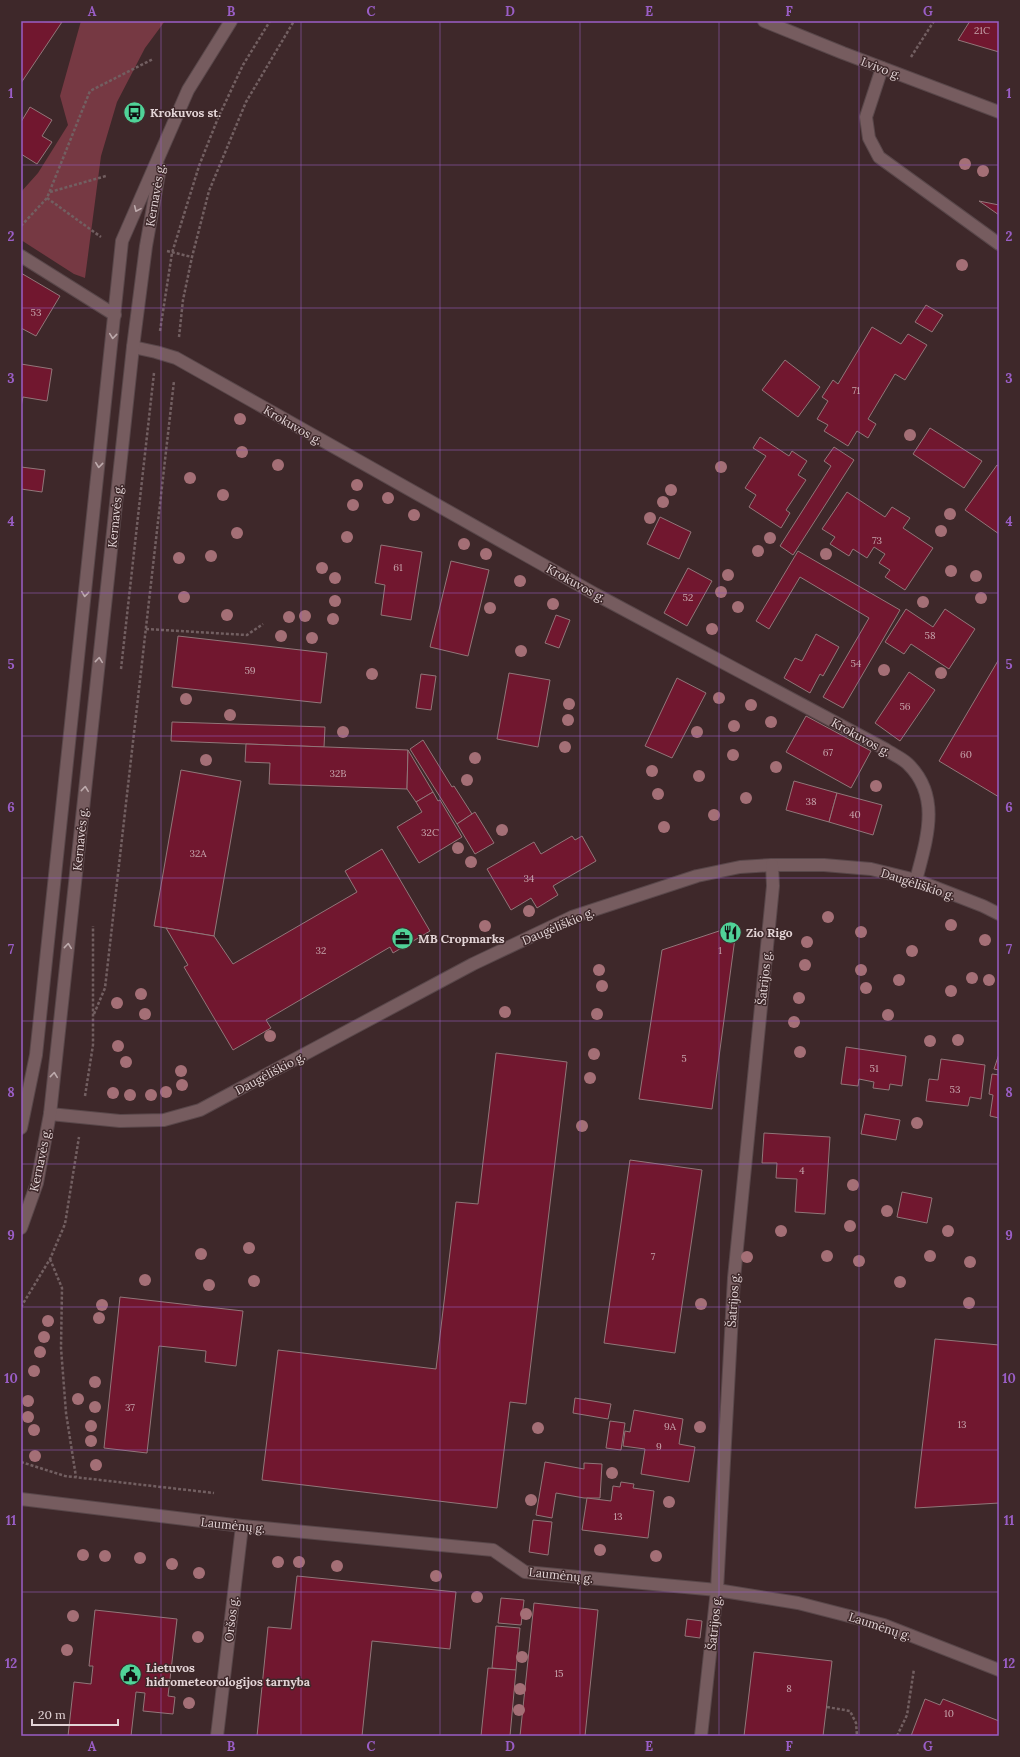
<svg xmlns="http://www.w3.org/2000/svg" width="1020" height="1757" viewBox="0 0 1020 1757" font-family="Lora,serif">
<rect width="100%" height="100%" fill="#3e282a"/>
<path fill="#763943" d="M81 21H165L145 48 117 102 101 156 85 278 74 274 21 240V192L38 173 68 125 60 96Z"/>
<g fill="#71172f" stroke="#917679">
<path d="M21 21 62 22 21 83Z"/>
<path d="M970 21H999V52L958 40Z"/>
<path d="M30 107 52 120 42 136 52 142 37 164 21 154V122Z"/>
<path d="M979 201 999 205V215Z"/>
<path d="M21 273 60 296 36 336 21 328Z"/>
<path d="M926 305 943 315 932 332 915 322Z"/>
<path d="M872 327 901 344 908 334 927 345 905 380 895 374 868 419 876 424 868 438 857 431 848 446 824 431 828 425 817 419 828 401 822 397 833 380 838 384Z"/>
<path d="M785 360 820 387 798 417 762 390Z"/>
<path d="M21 364 52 369 47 401 23 397 21 407Z"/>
<path d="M930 428 982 461 964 488 913 454Z"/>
<path d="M760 437 789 456 792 451 807 461 798 475 806 480 786 510 790 513 781 528 749 507 756 495 745 488 766 456 753 448Z"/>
<path d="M834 447 854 460 793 555 780 546 831 466 824 461Z"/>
<path d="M997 465 999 466V534L965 510Z"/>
<path d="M21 467 45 470 42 492 21 489Z"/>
<path d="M847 492 885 517 892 507 910 518 903 528 933 548 905 590 885 577 890 570 879 563 885 554 874 547 867 558 853 549 849 556 830 544 835 537 822 529Z"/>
<path d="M660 517 691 532 679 559 647 544Z"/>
<path d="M381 545 422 552 411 620 381 615 385 585 375 583Z"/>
<path d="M798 551 900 610 843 708 823 697 869 618 800 577 769 629 756 621Z"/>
<path d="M451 561 489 570 468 656 430 647Z"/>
<path d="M688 568 712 581 687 626 664 613Z"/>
<path d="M906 609 933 627 945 609 975 629 949 669 911 644 904 654 885 642Z"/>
<path d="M556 615 570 620 559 648 545 643Z"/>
<path d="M816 634 839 647 823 676 820 674 810 693 784 678 795 658 802 661Z"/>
<path d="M178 636 327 653 321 703 172 687Z"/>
<path d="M999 659V797L939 761Z"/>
<path d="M909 672 935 690 900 741 875 723Z"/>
<path d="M509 673 550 680 538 747 497 739Z"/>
<path d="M421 674 436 676 431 710 416 708Z"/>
<path d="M677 678 706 693 672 758 645 746Z"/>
<path d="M806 716 871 751 851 788 786 752Z"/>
<path d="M172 722 325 727 324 747 171 741Z"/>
<path d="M423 740 452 787 454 786 472 814 457 824 410 749Z"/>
<path d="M246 744 408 750 407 789 269 784 270 763 245 762Z"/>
<path d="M408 750 433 792 416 802 407 789Z"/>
<path d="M181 770 241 781 214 936 154 926Z"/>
<path d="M794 781 837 793 829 822 786 810Z"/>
<path d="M433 792 438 801 440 800 462 837 419 863 397 827 422 812 416 802Z"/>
<path d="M837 793 882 805 873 835 829 822Z"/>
<path d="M475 812 494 843 475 854 457 824Z"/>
<path d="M572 836 575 840 582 836 596 861 553 886 558 895 537 908 531 898 511 910 487 869 534 842 541 854Z"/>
<path d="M382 849 430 931 393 953 390 947 266 1020 271 1028 233 1050 184 967 188 965 166 928 214 936 233 964 357 892 345 871Z"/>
<path d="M731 927 735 938 712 1109 639 1099 662 950Z"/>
<path d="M846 1047 906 1056 902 1086 890 1084 889 1090 873 1088 874 1082 859 1079 858 1086 841 1084Z"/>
<path d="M496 1053 567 1062 526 1404 510 1402 497 1508 262 1480 278 1350 436 1369 456 1202 478 1204Z"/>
<path d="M999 1054V1070L994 1069Z"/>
<path d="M941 1059 985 1065 981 1099 970 1097 968 1106 926 1101 929 1079 938 1080Z"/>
<path d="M992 1074 999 1075V1118L990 1116 993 1095 989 1094Z"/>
<path d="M865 1114 900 1120 896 1140 861 1134Z"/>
<path d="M764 1133 830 1137 825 1214 795 1212 797 1179 776 1178 777 1163H762Z"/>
<path d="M630 1160 702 1170 675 1353 604 1343Z"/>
<path d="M902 1192 932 1198 927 1223 897 1217Z"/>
<path d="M120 1297 243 1311 236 1366 205 1362 206 1351 159 1346 147 1453 104 1448Z"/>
<path d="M935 1339 999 1345V1503L915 1508Z"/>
<path d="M575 1398 611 1404 608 1419 573 1413Z"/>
<path d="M634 1410 683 1419 679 1444 695 1447 689 1482 641 1474 645 1449 623 1446 625 1431 630 1432Z"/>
<path d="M610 1421 625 1423 621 1450 606 1448Z"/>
<path d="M545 1462 584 1469V1463L602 1464 600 1498H584L556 1493 552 1518 536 1515Z"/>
<path d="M621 1482 634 1484 633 1488 654 1491 648 1538 582 1530 587 1498 611 1501 613 1486 620 1487Z"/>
<path d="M533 1520 552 1522 548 1555 529 1552Z"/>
<path d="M297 1576 456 1592 450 1649 372 1641 362 1736H257L268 1627 291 1629Z"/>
<path d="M501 1598 524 1600 521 1625 498 1623Z"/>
<path d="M534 1603 598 1610 585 1736H520Z"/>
<path d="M95 1610 177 1619 168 1696 175 1697 173 1714 143 1711 145 1693 136 1692 131 1736H68L74 1682 91 1684 93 1666H89Z"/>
<path d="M687 1619 702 1621 700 1638 685 1636Z"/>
<path d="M496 1626 520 1628 516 1670 492 1668Z"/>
<path d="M754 1652 832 1661 823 1736H744Z"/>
<path d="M488 1668 516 1670 510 1736H481Z"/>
<path d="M925 1699 940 1705 943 1699 999 1721V1736H911Z"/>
</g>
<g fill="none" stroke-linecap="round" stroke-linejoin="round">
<defs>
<g id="minor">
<path d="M764 21 843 53 999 112"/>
<path d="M882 68 866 117 869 138 879 157 999 244"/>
<path d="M21 256 115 315"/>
<path d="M133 347 156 352 176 358 595 594 885 749C892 754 902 758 908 764 942 797 926 841 916 880"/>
<path d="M50 1114 120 1121 164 1120 200 1110 473 964 572 917 697 876 740 867 772 865H824L871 869 916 880 983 906 999 914"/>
<path d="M21 1128 36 1055 122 241 188 90 231 21"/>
<path d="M21 1228 37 1183 50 1114 133 347 146 246 160 168"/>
<path d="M21 1499 242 1526 493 1550 525 1572 717 1590 798 1603 884 1625 999 1670"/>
<path d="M217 1736 242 1526"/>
<path d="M701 1736 717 1590 734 1278 773 886 772 865"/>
</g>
</defs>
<use href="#minor" stroke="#59474a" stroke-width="14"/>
<g stroke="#725f61" stroke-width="2.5" stroke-dasharray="3 2" stroke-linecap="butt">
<path d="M911 57 934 21"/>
<path d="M50 192 106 176"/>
<path d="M47 198 101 237"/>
<path d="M21 226 47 198 90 91 153 59"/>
<path d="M167 251 192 257"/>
<path d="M160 331 172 253 199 166 218 118 243 65 270 21"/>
<path d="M179 337 183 300 192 257 209 191 246 102 294 21"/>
<path d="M146 629 247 635 263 624"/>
<path d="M121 669 154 373"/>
<path d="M94 1014 105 988 174 381"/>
<path d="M85 1096 93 1045V926"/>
<path d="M50 1259 62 1288 61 1348 66 1413 76 1477"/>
<path d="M21 1307 50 1259 65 1224 79 1137"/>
<path d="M21 1462 65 1476 214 1493"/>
<path d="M827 1707 850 1711 856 1723 857 1736"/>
<path d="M897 1736 907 1715 914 1669"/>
</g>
<use href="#minor" stroke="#765c5f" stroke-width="12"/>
</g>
<g fill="#a46f76">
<circle cx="965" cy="164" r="6"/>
<circle cx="983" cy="171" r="6"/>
<circle cx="962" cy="265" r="6"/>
<circle cx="240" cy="419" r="6"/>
<circle cx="910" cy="435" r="6"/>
<circle cx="242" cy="452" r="6"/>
<circle cx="278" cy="465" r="6"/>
<circle cx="721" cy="467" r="6"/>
<circle cx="190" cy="478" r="6"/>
<circle cx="357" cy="485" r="6"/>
<circle cx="671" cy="490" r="6"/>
<circle cx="223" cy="495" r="6"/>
<circle cx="388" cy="498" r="6"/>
<circle cx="663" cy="502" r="6"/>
<circle cx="353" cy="505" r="6"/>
<circle cx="950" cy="514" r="6"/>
<circle cx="414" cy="515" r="6"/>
<circle cx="650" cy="518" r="6"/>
<circle cx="941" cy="531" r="6"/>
<circle cx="237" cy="533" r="6"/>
<circle cx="347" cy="537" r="6"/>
<circle cx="770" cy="538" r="6"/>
<circle cx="464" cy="544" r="6"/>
<circle cx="758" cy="551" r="6"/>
<circle cx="486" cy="554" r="6"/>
<circle cx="826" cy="554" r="6"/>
<circle cx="211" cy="556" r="6"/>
<circle cx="179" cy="558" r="6"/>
<circle cx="322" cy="568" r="6"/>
<circle cx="951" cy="571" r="6"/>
<circle cx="728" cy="575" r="6"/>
<circle cx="976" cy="576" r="6"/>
<circle cx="335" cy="578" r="6"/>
<circle cx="520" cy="581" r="6"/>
<circle cx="721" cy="592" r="6"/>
<circle cx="184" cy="597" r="6"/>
<circle cx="981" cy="598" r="6"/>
<circle cx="335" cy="601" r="6"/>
<circle cx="923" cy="602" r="6"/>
<circle cx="553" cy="604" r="6"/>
<circle cx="738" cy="607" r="6"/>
<circle cx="490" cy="608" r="6"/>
<circle cx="227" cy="615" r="6"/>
<circle cx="305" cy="616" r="6"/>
<circle cx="289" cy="617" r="6"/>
<circle cx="333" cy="619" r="6"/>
<circle cx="712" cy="629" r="6"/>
<circle cx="281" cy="636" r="6"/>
<circle cx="312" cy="638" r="6"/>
<circle cx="521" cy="651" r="6"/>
<circle cx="884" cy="670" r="6"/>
<circle cx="941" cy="673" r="6"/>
<circle cx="372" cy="674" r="6"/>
<circle cx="719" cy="698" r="6"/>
<circle cx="186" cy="699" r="6"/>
<circle cx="569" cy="704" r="6"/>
<circle cx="751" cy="705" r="6"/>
<circle cx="230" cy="715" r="6"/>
<circle cx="568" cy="720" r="6"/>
<circle cx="771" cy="722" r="6"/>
<circle cx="734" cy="726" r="6"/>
<circle cx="343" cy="732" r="6"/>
<circle cx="697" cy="732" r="6"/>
<circle cx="565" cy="747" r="6"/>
<circle cx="733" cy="755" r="6"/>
<circle cx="475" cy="758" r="6"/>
<circle cx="206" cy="760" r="6"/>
<circle cx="776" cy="767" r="6"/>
<circle cx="652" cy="771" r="6"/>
<circle cx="699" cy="776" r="6"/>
<circle cx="467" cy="780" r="6"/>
<circle cx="876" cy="786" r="6"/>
<circle cx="658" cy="794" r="6"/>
<circle cx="746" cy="798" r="6"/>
<circle cx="714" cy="815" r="6"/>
<circle cx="664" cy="827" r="6"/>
<circle cx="502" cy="830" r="6"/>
<circle cx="458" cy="848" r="6"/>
<circle cx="471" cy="862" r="6"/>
<circle cx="529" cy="911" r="6"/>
<circle cx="828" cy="917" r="6"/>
<circle cx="951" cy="925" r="6"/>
<circle cx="485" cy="926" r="6"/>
<circle cx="861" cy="932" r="6"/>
<circle cx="985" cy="940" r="6"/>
<circle cx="807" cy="942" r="6"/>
<circle cx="912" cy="951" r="6"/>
<circle cx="805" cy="965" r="6"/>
<circle cx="599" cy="970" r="6"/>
<circle cx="861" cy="970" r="6"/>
<circle cx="972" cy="978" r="6"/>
<circle cx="899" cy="980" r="6"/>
<circle cx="989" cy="980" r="6"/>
<circle cx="602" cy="986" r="6"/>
<circle cx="866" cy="988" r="6"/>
<circle cx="951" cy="991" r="6"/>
<circle cx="141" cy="994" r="6"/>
<circle cx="799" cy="998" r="6"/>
<circle cx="117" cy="1003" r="6"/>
<circle cx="505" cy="1012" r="6"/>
<circle cx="145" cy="1014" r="6"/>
<circle cx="597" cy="1014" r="6"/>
<circle cx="888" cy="1015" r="6"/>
<circle cx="794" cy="1022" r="6"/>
<circle cx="270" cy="1036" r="6"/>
<circle cx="958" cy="1040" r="6"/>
<circle cx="930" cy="1041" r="6"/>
<circle cx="118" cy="1046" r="6"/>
<circle cx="800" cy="1052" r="6"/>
<circle cx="594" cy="1054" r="6"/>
<circle cx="126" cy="1062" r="6"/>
<circle cx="181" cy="1071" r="6"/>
<circle cx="590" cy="1078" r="6"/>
<circle cx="182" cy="1085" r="6"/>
<circle cx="166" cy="1092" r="6"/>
<circle cx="113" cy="1093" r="6"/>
<circle cx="130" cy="1095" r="6"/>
<circle cx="151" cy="1095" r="6"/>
<circle cx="917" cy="1123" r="6"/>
<circle cx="582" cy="1126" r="6"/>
<circle cx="853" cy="1185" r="6"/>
<circle cx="887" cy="1211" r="6"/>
<circle cx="850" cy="1226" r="6"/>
<circle cx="781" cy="1231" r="6"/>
<circle cx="948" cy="1231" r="6"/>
<circle cx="249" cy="1248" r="6"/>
<circle cx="201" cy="1254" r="6"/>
<circle cx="827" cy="1256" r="6"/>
<circle cx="930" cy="1256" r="6"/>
<circle cx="747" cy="1257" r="6"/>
<circle cx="859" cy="1261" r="6"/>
<circle cx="970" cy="1262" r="6"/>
<circle cx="145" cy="1280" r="6"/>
<circle cx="254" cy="1281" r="6"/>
<circle cx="900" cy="1282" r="6"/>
<circle cx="209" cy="1285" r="6"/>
<circle cx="969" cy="1303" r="6"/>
<circle cx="701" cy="1304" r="6"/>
<circle cx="102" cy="1305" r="6"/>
<circle cx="99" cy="1318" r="6"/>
<circle cx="48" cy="1321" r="6"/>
<circle cx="44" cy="1337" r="6"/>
<circle cx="40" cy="1352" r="6"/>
<circle cx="34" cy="1371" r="6"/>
<circle cx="95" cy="1382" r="6"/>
<circle cx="78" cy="1399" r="6"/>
<circle cx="28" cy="1401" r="6"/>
<circle cx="95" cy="1407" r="6"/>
<circle cx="28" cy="1417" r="6"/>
<circle cx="91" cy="1426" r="6"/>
<circle cx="700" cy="1427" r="6"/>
<circle cx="538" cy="1428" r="6"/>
<circle cx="34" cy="1430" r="6"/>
<circle cx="91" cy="1441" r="6"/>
<circle cx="35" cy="1456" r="6"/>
<circle cx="96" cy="1465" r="6"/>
<circle cx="612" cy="1473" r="6"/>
<circle cx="531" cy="1500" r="6"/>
<circle cx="669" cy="1502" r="6"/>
<circle cx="600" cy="1550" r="6"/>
<circle cx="83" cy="1555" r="6"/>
<circle cx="105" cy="1556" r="6"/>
<circle cx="656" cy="1556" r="6"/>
<circle cx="140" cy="1558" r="6"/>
<circle cx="278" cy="1562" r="6"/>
<circle cx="299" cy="1562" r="6"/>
<circle cx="172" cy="1564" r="6"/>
<circle cx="337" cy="1566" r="6"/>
<circle cx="199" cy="1573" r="6"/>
<circle cx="436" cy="1576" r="6"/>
<circle cx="477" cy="1597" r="6"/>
<circle cx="526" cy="1614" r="6"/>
<circle cx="73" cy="1616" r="6"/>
<circle cx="198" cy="1637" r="6"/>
<circle cx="67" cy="1650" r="6"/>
<circle cx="522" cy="1657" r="6"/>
<circle cx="520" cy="1689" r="6"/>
<circle cx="189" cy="1703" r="6"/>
<circle cx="519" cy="1710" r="6"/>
</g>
<defs><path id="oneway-chevron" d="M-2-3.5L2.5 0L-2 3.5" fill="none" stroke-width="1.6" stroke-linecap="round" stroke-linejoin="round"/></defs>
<g stroke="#bdaaac">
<use href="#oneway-chevron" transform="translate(137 209) rotate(114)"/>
<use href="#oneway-chevron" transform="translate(113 336) rotate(96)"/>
<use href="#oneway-chevron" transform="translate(99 465) rotate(96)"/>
<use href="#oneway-chevron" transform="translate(85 594) rotate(96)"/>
<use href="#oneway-chevron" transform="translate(99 660) rotate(-84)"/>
<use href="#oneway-chevron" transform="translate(85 789) rotate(-84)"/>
<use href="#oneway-chevron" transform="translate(68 946) rotate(-84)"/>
<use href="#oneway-chevron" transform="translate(54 1075) rotate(-84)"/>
</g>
<path fill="none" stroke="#9a5ec6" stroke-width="1" stroke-opacity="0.55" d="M161 21V1736M301 21V1736M440 21V1736M580 21V1736M719 21V1736M859 21V1736M21 165H999M21 308H999M21 450H999M21 593H999M21 736H999M21 878H999M21 1021H999M21 1164H999M21 1307H999M21 1450H999M21 1592H999"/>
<defs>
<symbol id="bus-disc" viewBox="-11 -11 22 22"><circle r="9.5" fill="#50d398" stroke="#3e282a"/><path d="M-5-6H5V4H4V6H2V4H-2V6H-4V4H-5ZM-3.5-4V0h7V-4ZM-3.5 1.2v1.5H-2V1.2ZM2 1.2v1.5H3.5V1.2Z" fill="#111"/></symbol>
<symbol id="restaurant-disc" viewBox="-11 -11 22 22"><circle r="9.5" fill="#50d398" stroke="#3e282a"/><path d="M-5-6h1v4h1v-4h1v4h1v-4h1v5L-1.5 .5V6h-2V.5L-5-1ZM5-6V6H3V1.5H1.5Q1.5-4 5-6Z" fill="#111"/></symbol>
<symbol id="office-disc" viewBox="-11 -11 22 22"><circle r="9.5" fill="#50d398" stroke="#3e282a"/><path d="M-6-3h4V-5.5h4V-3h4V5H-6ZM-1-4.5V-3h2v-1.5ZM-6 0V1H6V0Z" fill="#111"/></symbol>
<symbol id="civic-disc" viewBox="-11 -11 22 22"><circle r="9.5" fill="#50d398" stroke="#3e282a"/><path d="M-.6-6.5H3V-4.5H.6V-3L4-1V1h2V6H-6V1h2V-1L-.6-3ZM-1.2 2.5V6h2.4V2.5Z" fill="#111"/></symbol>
</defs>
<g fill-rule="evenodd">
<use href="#bus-disc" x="122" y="100" width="25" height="25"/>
<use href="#restaurant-disc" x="718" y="920" width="25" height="25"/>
<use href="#office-disc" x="390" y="926" width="25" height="25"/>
<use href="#civic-disc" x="118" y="1662" width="25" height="25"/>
</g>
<g text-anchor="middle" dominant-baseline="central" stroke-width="3" stroke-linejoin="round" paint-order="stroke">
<g font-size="10" fill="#c6a5ac">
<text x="982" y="30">21C</text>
<text x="36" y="312">53</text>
<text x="856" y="390">71</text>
<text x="877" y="540">73</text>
<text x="398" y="567">61</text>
<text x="688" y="597">52</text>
<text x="930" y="635">58</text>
<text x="856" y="663">54</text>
<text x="250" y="670">59</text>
<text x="905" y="706">56</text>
<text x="828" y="752">67</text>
<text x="966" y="754">60</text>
<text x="338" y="773">32B</text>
<text x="811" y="801">38</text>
<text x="855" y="814">40</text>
<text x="430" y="832">32C</text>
<text x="198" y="853">32A</text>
<text x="529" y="878">34</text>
<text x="321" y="950">32</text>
<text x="720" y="950">1</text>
<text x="684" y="1058">5</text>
<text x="874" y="1068">51</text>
<text x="955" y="1089">53</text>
<text x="802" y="1170">4</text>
<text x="653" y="1256">7</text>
<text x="130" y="1407">37</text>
<text x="962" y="1424">13</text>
<text x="670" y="1426">9A</text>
<text x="659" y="1446">9</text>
<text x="618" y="1516">13</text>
<text x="559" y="1673">15</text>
<text x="789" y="1688">8</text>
<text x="949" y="1713">10</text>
</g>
<g font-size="12" fill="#e3d4d6" stroke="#3e282a">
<text transform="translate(881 68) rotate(21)">Lvivo g.</text>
<text transform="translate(155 195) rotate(-80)">Kernavės g.</text>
<text transform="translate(293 425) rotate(30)">Krokuvos g.</text>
<text transform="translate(115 516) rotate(-84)">Kernavės g.</text>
<text transform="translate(576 583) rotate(29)">Krokuvos g.</text>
<text transform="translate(861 737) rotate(29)">Krokuvos g.</text>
<text transform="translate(80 839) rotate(-84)">Kernavės g.</text>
<text transform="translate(918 884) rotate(18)">Daugėliškio g.</text>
<text transform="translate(558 926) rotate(-23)">Daugėliškio g.</text>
<text transform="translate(764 978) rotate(-84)">Šatrijos g.</text>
<text transform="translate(270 1073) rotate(-28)">Daugėliškio g.</text>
<text transform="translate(40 1160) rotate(-78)">Kernavės g.</text>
<text transform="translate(733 1300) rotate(-86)">Šatrijos g.</text>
<text transform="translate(233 1525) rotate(6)">Laumėnų g.</text>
<text transform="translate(561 1575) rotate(6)">Laumėnų g.</text>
<text transform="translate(231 1619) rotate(-83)">Oršos g.</text>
<text transform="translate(714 1623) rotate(-84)">Šatrijos g.</text>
<text transform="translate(880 1626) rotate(18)">Laumėnų g.</text>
</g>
<g font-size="12" font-weight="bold" fill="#e3d4d6" stroke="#3e282a" text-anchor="start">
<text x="150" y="112">Krokuvos st.</text>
<text x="746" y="932">Zio Rigo</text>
<text x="418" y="938">MB Cropmarks</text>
<text x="146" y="1667">Lietuvos<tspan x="146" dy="14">hidrometeorologijos tarnyba</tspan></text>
</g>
</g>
<rect width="1020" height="1757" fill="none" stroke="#3e282a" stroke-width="44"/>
<path d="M32 1719v6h86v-6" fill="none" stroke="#e3d4d6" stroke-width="2"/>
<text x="38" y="1719" font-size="12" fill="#e3d4d6" stroke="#3e282a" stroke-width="3" paint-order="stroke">20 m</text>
<rect x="22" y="22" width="976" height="1713" fill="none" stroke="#9a5ec6" stroke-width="1.5"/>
<g font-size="13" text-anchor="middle" font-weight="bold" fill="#9a5ec6">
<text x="92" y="16">A</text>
<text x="231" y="16">B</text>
<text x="371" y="16">C</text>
<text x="510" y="16">D</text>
<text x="649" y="16">E</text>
<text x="789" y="16">F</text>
<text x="928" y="16">G</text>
<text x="11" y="98">1</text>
<text x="1009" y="98">1</text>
<text x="11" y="241">2</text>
<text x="1009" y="241">2</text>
<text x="11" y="383">3</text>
<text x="1009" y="383">3</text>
<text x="11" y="526">4</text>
<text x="1009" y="526">4</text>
<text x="11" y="669">5</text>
<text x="1009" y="669">5</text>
<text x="11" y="812">6</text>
<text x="1009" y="812">6</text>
<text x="11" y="954">7</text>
<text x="1009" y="954">7</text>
<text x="11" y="1097">8</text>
<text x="1009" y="1097">8</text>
<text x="11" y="1240">9</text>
<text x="1009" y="1240">9</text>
<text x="11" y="1383">10</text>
<text x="1009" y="1383">10</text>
<text x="11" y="1525">11</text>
<text x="1009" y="1525">11</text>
<text x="11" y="1668">12</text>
<text x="1009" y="1668">12</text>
<text x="92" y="1751">A</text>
<text x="231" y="1751">B</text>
<text x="371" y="1751">C</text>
<text x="510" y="1751">D</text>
<text x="649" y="1751">E</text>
<text x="789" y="1751">F</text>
<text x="928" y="1751">G</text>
</g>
</svg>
